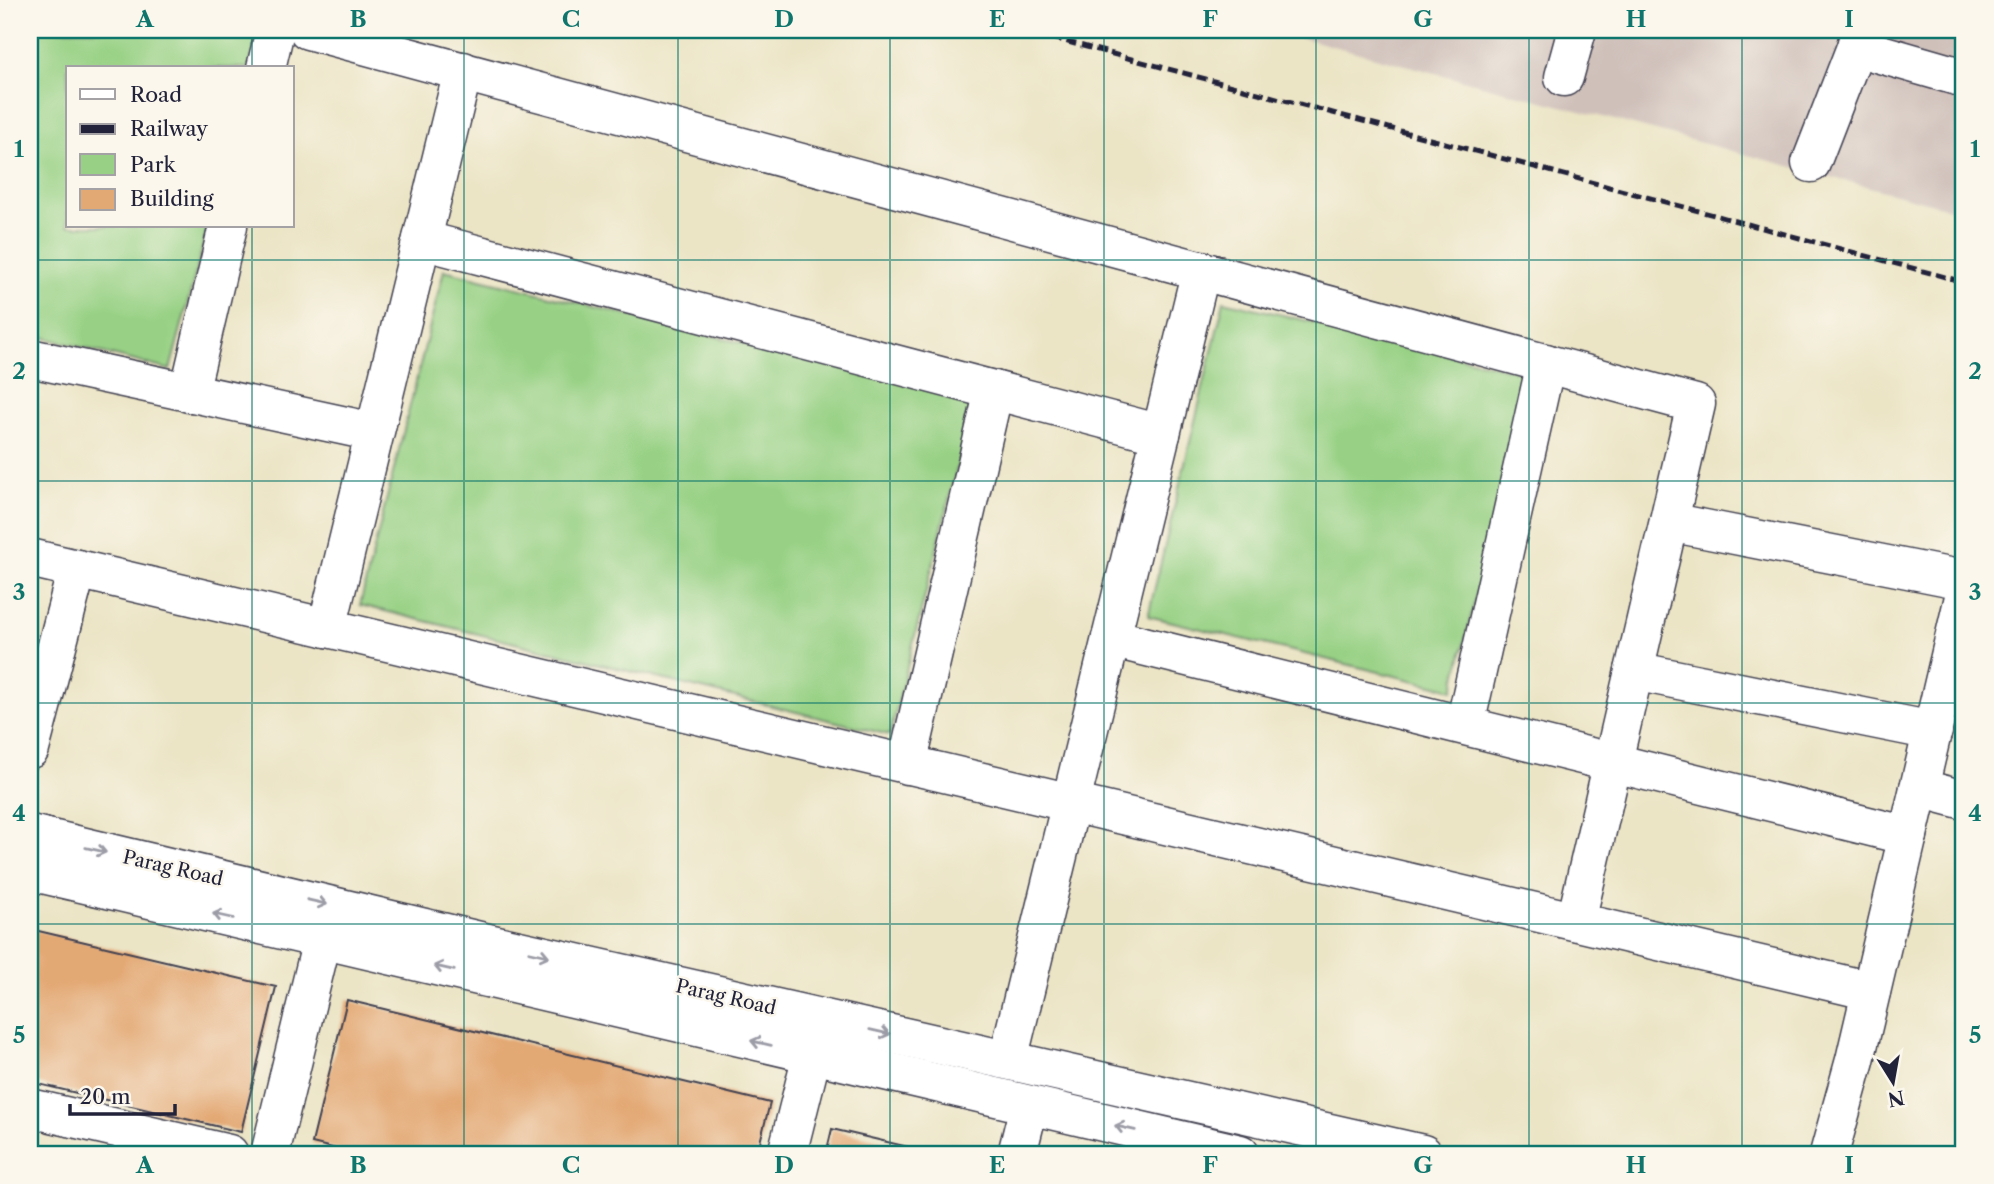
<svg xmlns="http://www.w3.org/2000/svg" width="1994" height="1184" viewBox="0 0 1994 1184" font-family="'Libre Caslon Text',serif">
<rect width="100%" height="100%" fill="#fbf7ec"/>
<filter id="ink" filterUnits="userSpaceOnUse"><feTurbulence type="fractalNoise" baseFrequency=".0143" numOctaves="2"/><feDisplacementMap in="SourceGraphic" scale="14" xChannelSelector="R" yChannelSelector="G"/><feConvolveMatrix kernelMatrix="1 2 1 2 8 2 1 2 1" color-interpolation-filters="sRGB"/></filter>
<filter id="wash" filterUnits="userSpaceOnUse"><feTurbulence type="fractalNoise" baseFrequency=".00686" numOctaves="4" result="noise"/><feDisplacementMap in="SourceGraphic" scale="28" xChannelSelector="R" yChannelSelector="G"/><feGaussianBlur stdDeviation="1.57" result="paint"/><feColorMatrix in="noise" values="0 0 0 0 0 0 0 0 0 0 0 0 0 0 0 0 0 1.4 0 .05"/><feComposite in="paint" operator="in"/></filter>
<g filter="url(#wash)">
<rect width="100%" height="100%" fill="#ebe4c5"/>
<path fill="#cfc0ba" d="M1272 30H1964V212Z"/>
<g fill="#98d185" stroke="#5d7a60" stroke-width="2">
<path d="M30 30H236L258 35 249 68H68V226H208L170 370 30 334Z"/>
<path d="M444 270 974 400 890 735 360 605Z"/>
<path d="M1224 301 1530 374 1453 690 1148 616Z"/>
</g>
<g id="blocks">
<g fill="#e3a975">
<path d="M30 929 276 987 241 1132 30 1082Z"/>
<path d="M347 1000 770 1103 757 1154H357L312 1143Z"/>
<path d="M832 1129 934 1153V1154H826Z"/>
</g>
</g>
</g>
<g filter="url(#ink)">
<use href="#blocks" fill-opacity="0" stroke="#403f50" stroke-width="2"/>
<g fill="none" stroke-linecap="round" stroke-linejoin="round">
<defs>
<g id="minor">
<path d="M308 30 1696 404 1576 921"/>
<path d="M1856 47 1964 78"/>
<path d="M266 68 275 30"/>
<path d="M1564 77 1577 30"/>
<path d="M1811 163 1856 47 1860 30"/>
<path d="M422 240 1161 434"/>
<path d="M30 358 374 432"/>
<path d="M189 393 228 226"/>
<path d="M1669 522 1964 580"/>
<path d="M30 558 1871 991"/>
<path d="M327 628 463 71"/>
<path d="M1111 638 1908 836"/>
<path d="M1634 671 1933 731"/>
<path d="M1465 725 1546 363"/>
<path d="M30 749 77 569"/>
<path d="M907 765 994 390"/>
<path d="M1919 788 1964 800"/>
<path d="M30 834 488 943 1423 1154"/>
<path d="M30 871 1240 1154"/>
<path d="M1008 1060 1201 270"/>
<path d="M30 1108 229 1154"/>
<path d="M270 1154 322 940"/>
<path d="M787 1154 818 1031"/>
<path d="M1017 1154 1029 1106"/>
<path d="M1829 1154 1855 1060 1964 597"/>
</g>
</defs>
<use href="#minor" stroke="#403f50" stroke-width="41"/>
<use href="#minor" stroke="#fff" stroke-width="38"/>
<path stroke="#22223b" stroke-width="5" stroke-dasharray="10 5" stroke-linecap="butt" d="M1023 30 1964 282"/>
</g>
<defs><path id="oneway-shaft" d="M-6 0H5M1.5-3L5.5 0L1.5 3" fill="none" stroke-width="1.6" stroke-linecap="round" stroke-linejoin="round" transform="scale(1.75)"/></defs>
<g stroke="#9c9ca7">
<use href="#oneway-shaft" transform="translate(96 850) rotate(13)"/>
<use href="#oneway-shaft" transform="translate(317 902) rotate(13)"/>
<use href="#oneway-shaft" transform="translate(223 916) rotate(-167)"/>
<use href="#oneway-shaft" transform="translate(539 954) rotate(13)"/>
<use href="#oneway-shaft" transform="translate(444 968) rotate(-167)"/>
<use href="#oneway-shaft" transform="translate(880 1032) rotate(13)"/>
<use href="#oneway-shaft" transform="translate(761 1043) rotate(-167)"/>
<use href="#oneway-shaft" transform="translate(1125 1128) rotate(-167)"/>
</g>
</g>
<path fill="none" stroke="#0f766e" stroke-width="2" stroke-opacity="0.55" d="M252 30V68M464 30V1154M678 30V1154M890 30V1154M1104 30V1154M1316 30V1154M1529 30V1154M1742 30V1154M252 226V1154M30 260H1964M30 481H1964M30 703H1964M30 924H1964"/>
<g text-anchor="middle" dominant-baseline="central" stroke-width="5" stroke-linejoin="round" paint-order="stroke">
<g font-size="19" fill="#22223b" stroke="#fbf7ec">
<text transform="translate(173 868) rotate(13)">Parag Road</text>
<text transform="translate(726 997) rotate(13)">Parag Road</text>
</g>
</g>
<rect width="1994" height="1184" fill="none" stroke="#fbf7ec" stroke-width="77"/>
<rect x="66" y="66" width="228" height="161" fill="#fbf7ec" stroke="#a4a2a5" stroke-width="2"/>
<rect x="80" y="89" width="35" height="10" fill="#ffffff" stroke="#a4a2a5" stroke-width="2"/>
<text x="130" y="102" font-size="21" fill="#22223b">Road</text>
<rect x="80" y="124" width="35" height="10" fill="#22223b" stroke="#a4a2a5" stroke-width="2"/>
<text x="130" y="136" font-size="21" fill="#22223b">Railway</text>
<rect x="80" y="154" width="35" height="21" fill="#98d185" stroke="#a4a2a5" stroke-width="2"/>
<text x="130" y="172" font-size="21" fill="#22223b">Park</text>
<rect x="80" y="189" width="35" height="21" fill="#e3a975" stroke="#a4a2a5" stroke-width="2"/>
<text x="130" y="206" font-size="21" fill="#22223b">Building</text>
<g transform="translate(1893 1082) rotate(169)" stroke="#fbf7ec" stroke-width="5" paint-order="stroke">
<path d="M0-5L12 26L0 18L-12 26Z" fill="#22223b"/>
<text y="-10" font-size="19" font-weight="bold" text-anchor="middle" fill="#22223b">N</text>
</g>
<path d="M70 1104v10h105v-10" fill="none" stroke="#22223b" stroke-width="3.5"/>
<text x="80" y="1104" font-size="21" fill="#22223b" stroke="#fbf7ec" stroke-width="5" paint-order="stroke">20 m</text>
<rect x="38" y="38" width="1917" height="1108" fill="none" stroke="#0f766e" stroke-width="2.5"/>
<g font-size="23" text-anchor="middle" font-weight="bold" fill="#0f766e">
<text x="145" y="27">A</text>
<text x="358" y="27">B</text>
<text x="571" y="27">C</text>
<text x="784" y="27">D</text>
<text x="997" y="27">E</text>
<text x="1210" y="27">F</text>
<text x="1423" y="27">G</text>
<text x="1636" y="27">H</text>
<text x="1849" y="27">I</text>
<text x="19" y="157">1</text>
<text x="1975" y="157">1</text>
<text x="19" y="379">2</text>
<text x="1975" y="379">2</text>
<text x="19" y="600">3</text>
<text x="1975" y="600">3</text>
<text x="19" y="821">4</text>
<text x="1975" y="821">4</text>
<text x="19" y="1043">5</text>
<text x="1975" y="1043">5</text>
<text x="145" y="1173">A</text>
<text x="358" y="1173">B</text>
<text x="571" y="1173">C</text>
<text x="784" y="1173">D</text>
<text x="997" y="1173">E</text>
<text x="1210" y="1173">F</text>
<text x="1423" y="1173">G</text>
<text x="1636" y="1173">H</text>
<text x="1849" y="1173">I</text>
</g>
</svg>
